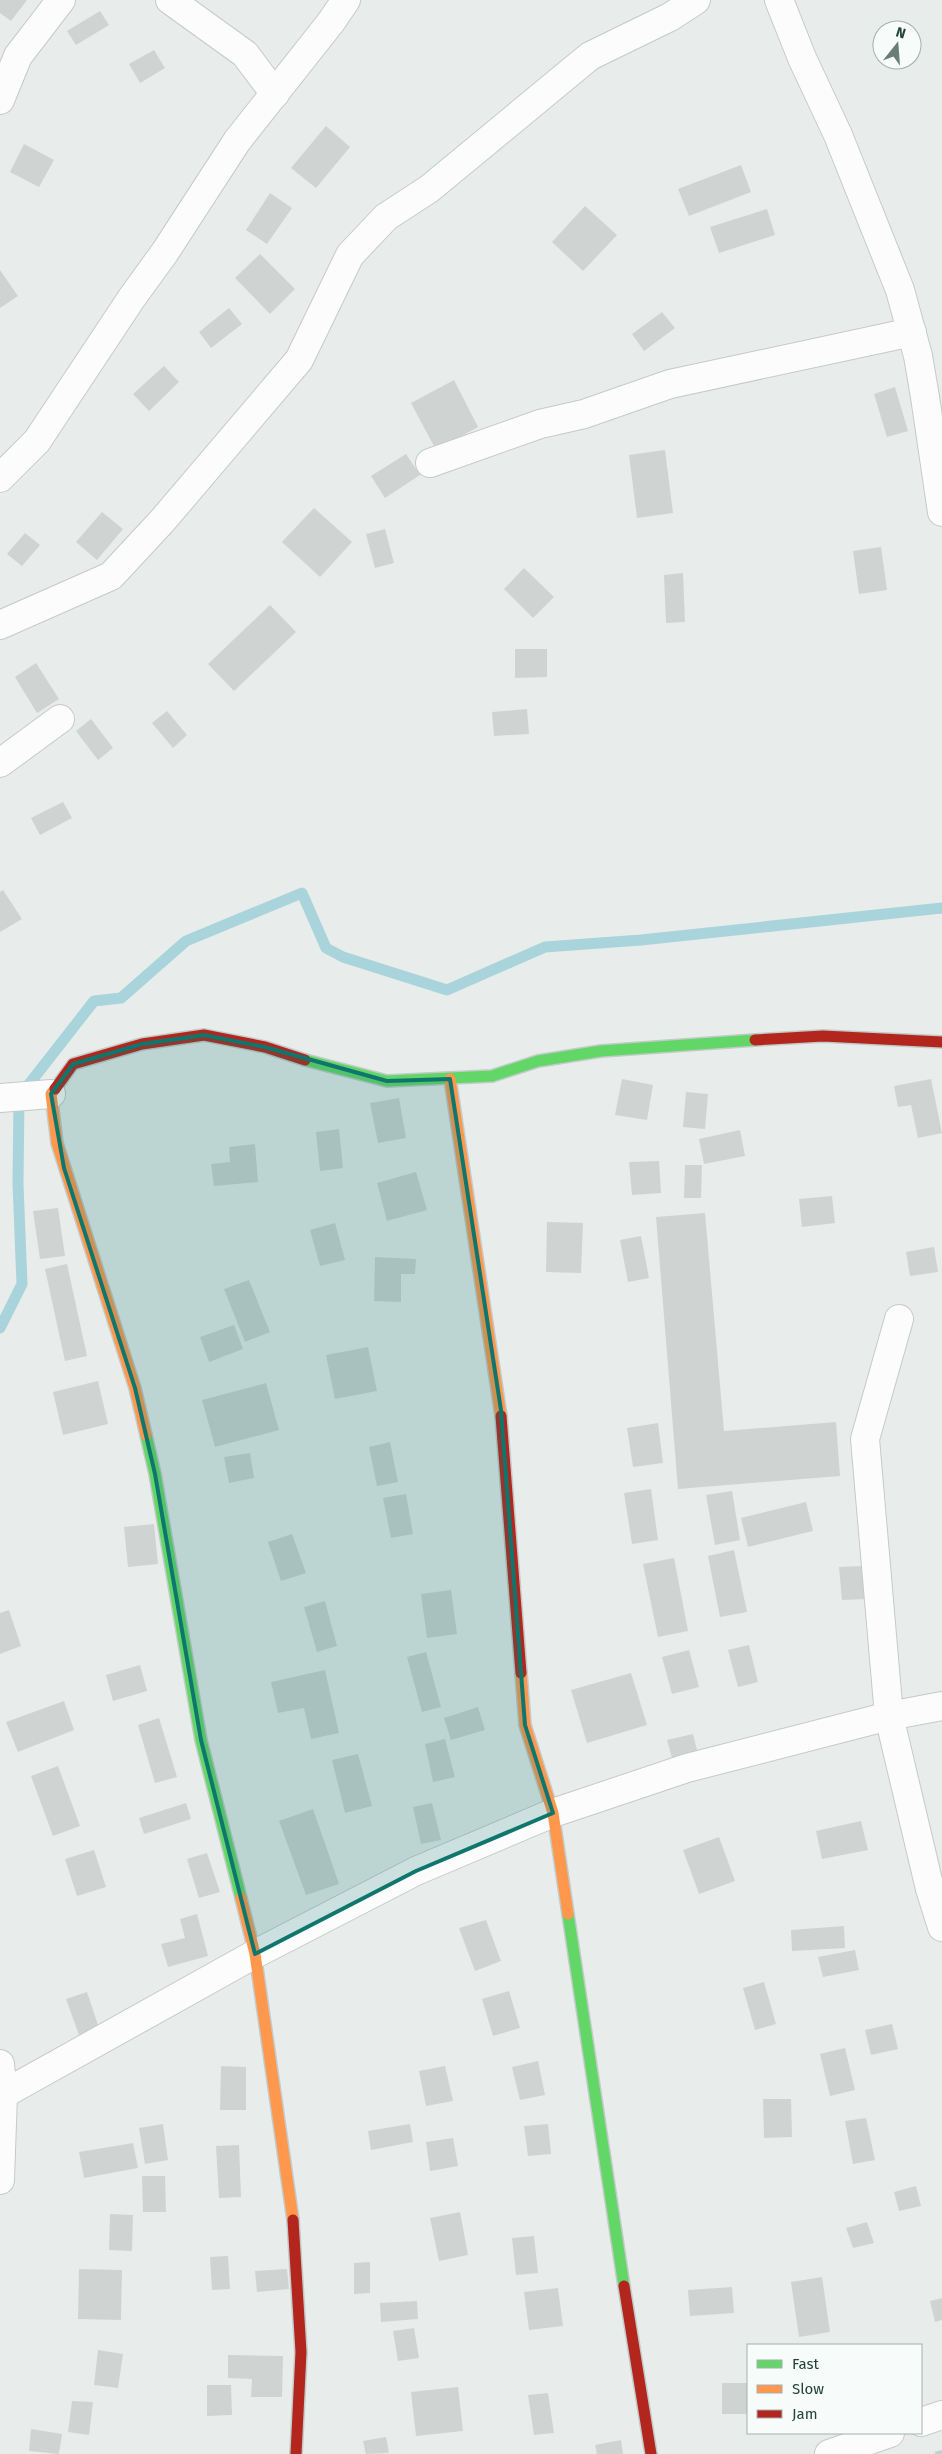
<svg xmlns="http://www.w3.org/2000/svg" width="942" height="2454" viewBox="0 0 942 2454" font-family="'Fira Sans',sans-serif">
<rect width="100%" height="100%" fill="#e8edeb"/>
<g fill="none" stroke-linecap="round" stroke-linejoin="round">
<path stroke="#a9d4db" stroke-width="11" d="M0 1328 22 1284 18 1184 19 1097 94 1001 121 998 186 941 302 893 326 948 343 957 447 990 545 947 641 940 942 908"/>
</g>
<g fill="#cfd4d2">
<path d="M0 0H27L11 21 0 13Z"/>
<path d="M100 11 109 25 76 45 67 31Z"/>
<path d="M154 50 165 68 140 83 129 64Z"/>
<path d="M326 126 350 147 316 188 291 168Z"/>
<path d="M24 144 54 160 39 187 10 172Z"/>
<path d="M741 165 751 192 689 216 678 189Z"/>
<path d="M270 193 292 208 267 244 246 230Z"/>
<path d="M585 206 617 235 583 271 552 242Z"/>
<path d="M767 209 775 235 719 253 710 227Z"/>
<path d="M260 254 295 289 270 314 235 278Z"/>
<path d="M0 270 18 296 0 308Z"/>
<path d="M229 308 242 324 211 348 199 332Z"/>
<path d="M662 312 675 328 644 351 632 334Z"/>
<path d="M164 366 179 382 149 411 133 394Z"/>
<path d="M454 380 478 427 436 450 411 403Z"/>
<path d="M895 387 908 431 887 437 874 394Z"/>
<path d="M665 450 673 513 637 518 629 455Z"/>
<path d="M406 454 420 475 385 498 371 476Z"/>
<path d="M314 508 352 542 320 577 282 542Z"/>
<path d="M102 512 123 529 97 560 76 542Z"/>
<path d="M385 529 394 563 375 568 366 534Z"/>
<path d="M25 533 40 545 22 566 7 554Z"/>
<path d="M881 547 887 590 859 594 853 551Z"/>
<path d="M524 568 554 597 533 618 504 589Z"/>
<path d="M683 573 685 622 666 623 664 575Z"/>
<path d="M270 605 296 632 234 691 208 664Z"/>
<path d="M515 649H547V677L515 678Z"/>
<path d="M36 663 59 699 37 713 15 677Z"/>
<path d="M527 709 529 734 494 736 492 712Z"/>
<path d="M167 711 187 735 173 748 152 723Z"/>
<path d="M91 719 113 748 98 760 76 731Z"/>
<path d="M63 802 72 818 40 835 31 818Z"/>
<path d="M3 890 22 919 0 932V892Z"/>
<path d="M622 1079 653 1085 647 1120 615 1115Z"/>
<path d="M931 1079 942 1133 918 1138 911 1105 898 1107 894 1086Z"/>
<path d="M686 1092 708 1094 705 1129 683 1127Z"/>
<path d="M399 1098 406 1138 378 1143 370 1103Z"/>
<path d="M339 1129 343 1168 320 1171 316 1132Z"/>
<path d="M740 1130 745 1156 704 1164 699 1139Z"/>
<path d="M255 1144 258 1182 214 1186 211 1164 230 1162 229 1147Z"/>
<path d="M659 1161 661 1193 632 1195 629 1162Z"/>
<path d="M685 1165H702L701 1198H684Z"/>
<path d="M416 1172 427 1210 387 1221 377 1183Z"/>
<path d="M832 1196 835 1223 802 1227 799 1199Z"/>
<path d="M58 1208 65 1256 40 1259 33 1211Z"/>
<path d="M705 1213 724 1431 836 1422 840 1476 678 1489 656 1217Z"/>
<path d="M547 1222 583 1223 581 1273 546 1272Z"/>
<path d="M335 1223 345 1260 320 1266 310 1230Z"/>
<path d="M641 1236 649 1278 628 1282 620 1240Z"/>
<path d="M934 1247 938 1272 910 1276 906 1252Z"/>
<path d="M375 1257 416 1259 415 1274H401V1302L374 1301Z"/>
<path d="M67 1264 87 1356 65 1361 45 1269Z"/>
<path d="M249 1280 270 1332 245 1342 224 1289Z"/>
<path d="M234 1325 243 1349 209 1362 200 1337Z"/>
<path d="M368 1347 377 1391 335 1399 326 1355Z"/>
<path d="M98 1381 108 1424 63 1435 53 1392Z"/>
<path d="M266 1383 279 1430 215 1447 202 1400Z"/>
<path d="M658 1423 663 1463 633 1467 627 1428Z"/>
<path d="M390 1442 398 1482 377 1486 369 1447Z"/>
<path d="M250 1453 254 1478 229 1483 224 1457Z"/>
<path d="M651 1489 658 1540 632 1544 624 1493Z"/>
<path d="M732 1491 740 1540 715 1545 706 1495Z"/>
<path d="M406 1494 413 1534 391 1538 383 1498Z"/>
<path d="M806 1502 813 1531 748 1547 741 1518Z"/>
<path d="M154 1524 158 1564 128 1567 124 1527Z"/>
<path d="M292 1534 306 1573 281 1581 268 1542Z"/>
<path d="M734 1550 747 1612 720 1617 708 1556Z"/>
<path d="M674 1558 688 1631 658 1637 643 1564Z"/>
<path d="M863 1566 866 1599 842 1600 839 1567Z"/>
<path d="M451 1590 457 1634 427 1638 421 1594Z"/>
<path d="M325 1601 337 1646 317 1652 304 1607Z"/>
<path d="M9 1610 21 1646 0 1654V1613Z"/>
<path d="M749 1645 758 1682 738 1687 728 1650Z"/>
<path d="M689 1650 699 1687 672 1694 662 1657Z"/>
<path d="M426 1652 441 1707 422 1712 407 1657Z"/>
<path d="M140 1665 147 1691 113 1701 106 1675Z"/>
<path d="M325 1670 339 1733 311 1739 304 1708 278 1713 271 1682Z"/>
<path d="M631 1673 647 1725 587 1743 571 1690Z"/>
<path d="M64 1701 74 1730 18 1752 6 1722Z"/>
<path d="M478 1707 485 1730 451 1740 444 1718Z"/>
<path d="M159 1718 177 1777 155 1783 138 1725Z"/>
<path d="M693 1734 699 1758 674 1765 667 1740Z"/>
<path d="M445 1739 455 1777 433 1782 425 1744Z"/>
<path d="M358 1754 372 1806 345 1813 332 1760Z"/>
<path d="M58 1766 80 1826 53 1836 31 1776Z"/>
<path d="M186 1803 191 1819 144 1834 139 1818Z"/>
<path d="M432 1803 441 1840 421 1844 413 1807Z"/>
<path d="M313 1809 339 1884 306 1895 279 1821Z"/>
<path d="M861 1821 868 1850 822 1859 816 1831Z"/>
<path d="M719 1837 735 1881 699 1894 683 1850Z"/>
<path d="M94 1850 106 1887 77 1896 65 1859Z"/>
<path d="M207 1853 220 1892 199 1898 187 1859Z"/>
<path d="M197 1914 208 1956 168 1967 161 1944 185 1938 180 1919Z"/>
<path d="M486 1920 501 1961 475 1971 459 1928Z"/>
<path d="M844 1926 845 1948 792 1951 791 1930Z"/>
<path d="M855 1950 859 1970 823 1977 818 1957Z"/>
<path d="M764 1982 776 2024 755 2030 743 1988Z"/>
<path d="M509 1991 520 2028 493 2036 482 1999Z"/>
<path d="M87 1992 99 2028 79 2035 66 1999Z"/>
<path d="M892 2024 898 2049 871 2055 865 2030Z"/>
<path d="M845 2048 855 2090 830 2096 820 2054Z"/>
<path d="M538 2061 545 2095 520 2100 512 2067Z"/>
<path d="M221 2066 246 2067V2110H220Z"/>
<path d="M445 2066 453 2101 426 2106 419 2071Z"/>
<path d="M763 2099H791L792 2137 764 2138Z"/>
<path d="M866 2118 875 2160 853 2164 845 2121Z"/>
<path d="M163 2124 168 2160 145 2164 139 2128Z"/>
<path d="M410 2124 413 2142 371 2150 368 2131Z"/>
<path d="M548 2124 551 2154 528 2156 524 2126Z"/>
<path d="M453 2138 458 2166 430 2171 426 2142Z"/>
<path d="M133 2143 138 2168 84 2178 79 2152Z"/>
<path d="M239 2145 241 2197 219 2198 216 2146Z"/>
<path d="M142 2176H165L166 2212H143Z"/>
<path d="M916 2186 921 2206 899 2211 894 2192Z"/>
<path d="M460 2212 468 2255 439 2261 430 2218Z"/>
<path d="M110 2214 133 2215 132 2251 109 2250Z"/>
<path d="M867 2222 874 2243 853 2248 846 2228Z"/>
<path d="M534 2236 538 2273 516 2275 512 2238Z"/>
<path d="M228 2256 230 2289 212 2290 210 2257Z"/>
<path d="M370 2262V2293L354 2294V2263Z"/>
<path d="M79 2269 122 2270 121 2320 78 2319Z"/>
<path d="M287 2269 289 2289 257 2292 255 2271Z"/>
<path d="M822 2277 830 2332 799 2337 791 2282Z"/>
<path d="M732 2287 734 2313 690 2316 688 2290Z"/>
<path d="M558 2288 563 2326 529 2330 524 2292Z"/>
<path d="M942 2298V2320L935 2322 930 2301Z"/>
<path d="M417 2301 418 2319 381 2322 380 2303Z"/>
<path d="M414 2328 419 2358 398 2361 393 2331Z"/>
<path d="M98 2350 123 2354 118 2388 94 2385Z"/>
<path d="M228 2355 283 2356 282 2397H251L252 2379 228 2378Z"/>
<rect x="722" y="2383" width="26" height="31"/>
<path d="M207 2385H231L232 2415 207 2416Z"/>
<path d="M458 2387 463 2431 416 2436 411 2392Z"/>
<path d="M548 2393 554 2433 534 2435 528 2395Z"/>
<path d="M72 2401 93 2402 89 2435 68 2432Z"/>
<path d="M31 2429 62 2434 59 2454 29 2451Z"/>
<path d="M386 2437 389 2453 366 2454 363 2441Z"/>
<path d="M621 2440 623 2454H597L595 2445Z"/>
</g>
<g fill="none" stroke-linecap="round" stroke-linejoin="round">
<defs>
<g id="street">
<path d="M170 0 245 54 275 94"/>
<path d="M779 0 802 58 838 135 900 290 918 356 925 397 942 512"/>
<path d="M0 100 18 56 61 0"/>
<path d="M430 463 540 424 584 414 670 384 912 332"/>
<path d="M0 478 37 441 131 299 165 252 237 141 331 22 346 0"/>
<path d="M0 625 111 576 163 520 299 360 350 255 386 217 429 189 590 56 670 17 696 0"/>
<path d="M0 763 60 719"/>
<path d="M0 1098 51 1094"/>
<path d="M899 1319 865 1439 889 1716 930 1889 942 1927"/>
<path d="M0 2064 3 2094 0 2180"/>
<path d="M0 2096 255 1954 416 1871 553 1813 687 1768 889 1716 942 1706"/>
<path d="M921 2422 942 2415"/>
<path d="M829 2454 890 2433"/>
</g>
<g id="fast">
<path d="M305 1060 387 1081 492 1076 538 1061 601 1051 755 1040"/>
<path d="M146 1435 155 1474 201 1740 241 1898"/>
<path d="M568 1914 624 2286"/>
</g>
<g id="slow">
<path d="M450 1079 501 1416"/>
<path d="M55 1089 51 1094 57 1143 135 1388 146 1435"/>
<path d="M521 1673 525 1725 553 1813 568 1914"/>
<path d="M241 1898 255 1954 293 2220"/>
</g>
<g id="jam">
<path d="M755 1040 823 1036 942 1042"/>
<path d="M55 1089 73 1064 142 1044 204 1035 265 1047 305 1060"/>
<path d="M501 1416 521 1673"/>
<path d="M293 2220 301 2352 296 2454"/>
<path d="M624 2286 651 2454"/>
</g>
</defs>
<use href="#street" stroke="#c5cac8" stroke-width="30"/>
<use href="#fast" stroke="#c3cbc8" stroke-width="14"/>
<use href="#slow" stroke="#c3cbc8" stroke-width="14"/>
<use href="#jam" stroke="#c3cbc8" stroke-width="14"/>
<use href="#street" stroke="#fcfcfc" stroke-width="28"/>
<use href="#fast" stroke="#63d668" stroke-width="11"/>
<use href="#slow" stroke="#ff974d" stroke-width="11"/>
<use href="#jam" stroke="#b3261e" stroke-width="11"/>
<path stroke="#c9cdcc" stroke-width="4" stroke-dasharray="10 5" stroke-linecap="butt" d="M935 2454 942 2452"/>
</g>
<path fill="#0f766e" fill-opacity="0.2" stroke="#0f766e" stroke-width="4" stroke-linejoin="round" d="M204 1035 265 1047 387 1081 450 1079 501 1410 525 1725 553 1813 416 1871 255 1954 201 1740 155 1474 135 1388 64 1168 51 1094 73 1064 142 1044Z"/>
<rect x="747" y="2344" width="175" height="90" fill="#f7fbf9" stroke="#a3b1ad"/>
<rect x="757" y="2360" width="25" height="8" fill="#63d668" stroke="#a3b1ad"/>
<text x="792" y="2369" font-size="15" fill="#24423a">Fast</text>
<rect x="757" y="2385" width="25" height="8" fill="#ff974d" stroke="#a3b1ad"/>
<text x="792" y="2394" font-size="15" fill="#24423a">Slow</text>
<rect x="757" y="2410" width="25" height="8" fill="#b3261e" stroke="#a3b1ad"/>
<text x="792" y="2419" font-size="15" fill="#24423a">Jam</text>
<g transform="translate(897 45) rotate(17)"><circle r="24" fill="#f7fbf9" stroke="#a3b1ad"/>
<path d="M0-4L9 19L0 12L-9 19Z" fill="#697e78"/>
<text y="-8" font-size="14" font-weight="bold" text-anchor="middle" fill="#24423a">N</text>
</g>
</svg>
